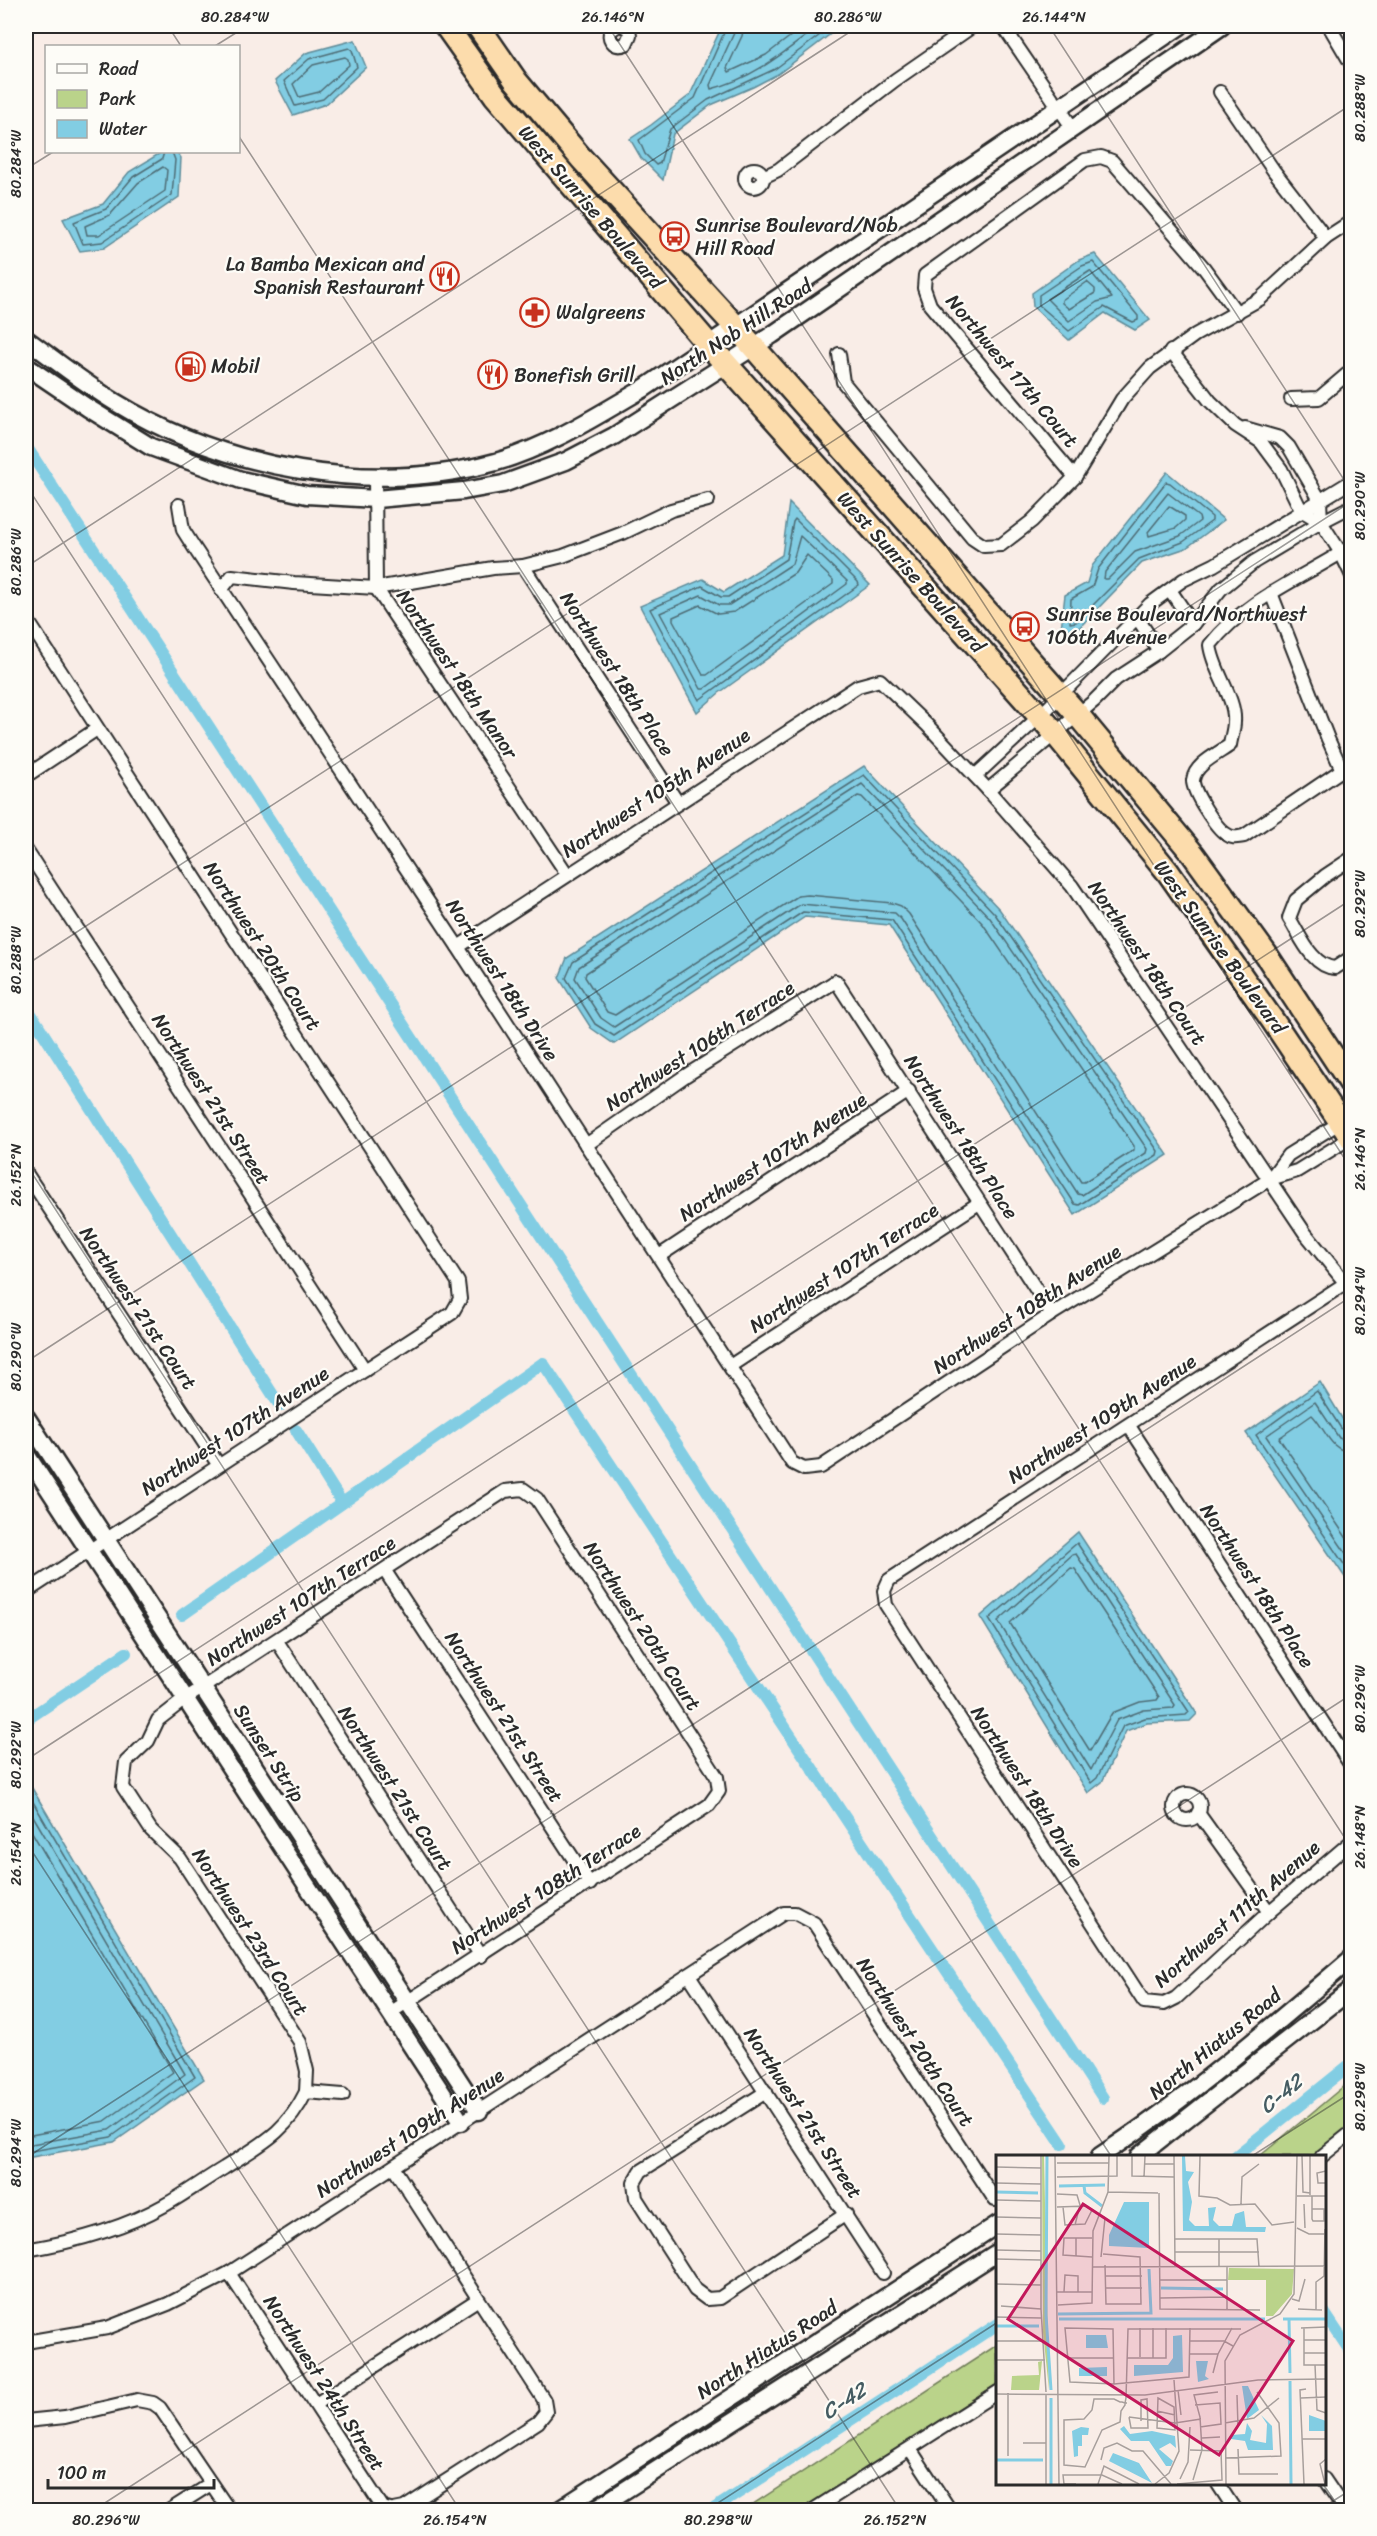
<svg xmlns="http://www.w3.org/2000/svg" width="1377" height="2536" viewBox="0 0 1377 2536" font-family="Sriracha,sans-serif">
<rect width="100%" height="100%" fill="#f9ede7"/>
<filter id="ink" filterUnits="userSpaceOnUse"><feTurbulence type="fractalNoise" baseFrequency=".0167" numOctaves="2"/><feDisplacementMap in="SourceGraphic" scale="12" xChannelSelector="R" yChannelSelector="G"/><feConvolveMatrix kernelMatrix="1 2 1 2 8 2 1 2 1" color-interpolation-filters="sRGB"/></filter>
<g filter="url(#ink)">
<g fill="#bad38a" stroke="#727f5a" stroke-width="1.5">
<path d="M1351 2080V2124L1315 2156H1260Z"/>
<path d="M997 2345V2384L801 2510H744Z"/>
</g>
<g fill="#82cde3" stroke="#5f8c99" stroke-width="1.5">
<path d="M722 26H841L778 74 753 87 711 105 673 134 663 180 641 158 630 139 651 125 690 95Z"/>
<path d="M355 40 366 67 326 104 293 115 275 81 306 53Z"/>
<path d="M162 152H177L181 158 179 197 104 248 80 251 63 219 103 204 129 172Z"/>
<path d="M1095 254 1150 320 1135 330 1105 313 1069 340 1033 307 1032 293 1079 260Z"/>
<path d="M1167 472 1224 520 1186 548 1142 563 1078 629H1061L1065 595 1087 583 1092 566Z"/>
<path d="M789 503 870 585 719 693 697 712 640 606 703 579 724 592 782 555Z"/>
<path d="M864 766 1000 910 1168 1155 1075 1215 889 925 805 917 614 1044 591 1028 559 978 567 958Z"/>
<path d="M1320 1382 1351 1433V1586L1246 1433Z"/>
<path d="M1078 1532 1197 1714 1190 1721 1147 1723 1126 1731 1102 1782 1088 1793 980 1617Z"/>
<path d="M26 1778 204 2079 114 2142 26 2158Z"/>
</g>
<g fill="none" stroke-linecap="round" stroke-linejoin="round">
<g stroke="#4e6c75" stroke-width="1.5">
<path d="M727 26 695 98 639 140 645 154 656 165 660 163 670 129 708 100 775 69 832 26"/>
<path d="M735 26 734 33 710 85 711 89C753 79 786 51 819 26"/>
<path d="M744 26 742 36 727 68 729 72 766 55 804 26"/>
<path d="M349 48 352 50 357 67 323 99 295 106 284 81 309 59Z"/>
<path d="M345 57 348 59 349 65 319 92 299 97 293 84 313 65Z"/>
<path d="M164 152 162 159 133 177 106 209 74 222 83 244 102 242 172 195 175 160 172 152"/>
<path d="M163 167 167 170 165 191 99 235H87L85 226 110 215 138 183Z"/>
<path d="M1093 262 1138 316V320L1133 322 1104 307 1069 331 1039 305V295L1082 266Z"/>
<path d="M1090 271 1112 298 1097 302 1069 321 1047 299Z"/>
<path d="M1087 282 1095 289V293L1069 309 1062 303V300Z"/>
<path d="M1166 482 1170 483 1212 517V521L1183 542 1139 559 1076 622 1070 623 1071 599 1092 587 1098 569Z"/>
<path d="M1168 493 1199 517 1200 521 1180 536 1135 552 1108 579H1104L1105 572Z"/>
<path d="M1169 506 1185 516V520L1176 528 1149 536 1148 532Z"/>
<path d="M795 519 858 582 859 585 699 700 650 609 702 586 721 597H728L786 559 793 522Z"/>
<path d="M800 536 847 581V584L704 689H701L660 613 701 595 719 605H729L792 564Z"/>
<path d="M807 555 833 580V584L707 675H703L673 620V617L700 605 718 614 734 612 795 573Z"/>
<path d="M864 775 995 914 1158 1151 1157 1155 1079 1205 1075 1204 892 920 803 912 614 1036 595 1024 566 978 573 962Z"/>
<path d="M862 784 990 918 1147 1149 1146 1153 1082 1195 1078 1194 901 919 895 913 801 904 614 1027 601 1018 575 978 579 967Z"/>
<path d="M858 796 862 797 983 924 1134 1146V1150L1084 1182H1081L909 914 901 906 892 903 808 895 798 896 615 1015 607 1012 585 977 586 973Z"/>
<path d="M1352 1435 1344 1433 1317 1391 1256 1435 1352 1576"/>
<path d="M1352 1443 1339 1438 1315 1402 1266 1436 1352 1562"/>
<path d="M1352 1452C1329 1451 1326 1429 1312 1415L1279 1438 1352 1546"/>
<path d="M1077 1543 1189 1712 1186 1715 1145 1718 1123 1726 1097 1778 1091 1783 989 1619Z"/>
<path d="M1076 1554 1175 1705 1173 1708 1144 1710 1117 1720 1091 1770 998 1621 1072 1555Z"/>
<path d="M1071 1568 1075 1569 1159 1697 1157 1700 1140 1702 1112 1713 1090 1751 1010 1623Z"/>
<path d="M26 1790 195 2077 111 2137 26 2152"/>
<path d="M26 1804 185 2074 109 2130 26 2145"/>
<path d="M26 1822 173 2072 105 2121 26 2136"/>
</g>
<g stroke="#82cde3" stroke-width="12">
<path d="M26 30 32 26"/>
<path d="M26 446 1103 2098"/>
<path d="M26 1006 280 1406"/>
<path d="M296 1430 342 1503"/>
<path d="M182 1615 543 1363 1062 2144"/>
<path d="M26 1720 126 1653"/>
<path d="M1236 2156 1352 2063"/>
<path d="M1324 2312 1352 2354"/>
<path d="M712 2510 998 2324"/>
</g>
<defs>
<g id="street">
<path d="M617 26 610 31C608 42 616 48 626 44L630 35 629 29 623 26"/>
<path d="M1003 26 1072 127"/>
<path d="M1329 26 1352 65"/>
<path d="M1220 92 1274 171 1326 238"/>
<circle cx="754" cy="178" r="9"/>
<path d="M763 177 778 170 895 80 973 26"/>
<path d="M1171 351 1210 401 1235 425 1261 442 1281 469 1301 510 1321 522 1341 553 1352 576"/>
<path d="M839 354 843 382 972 538 984 546 1001 545 1032 521 1075 477 1122 399 1150 368 1195 335 1260 299 1326 238 1352 221"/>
<path d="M1291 399 1319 398 1352 370"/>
<path d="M1245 428 1280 438 1289 447 1320 500 1321 522"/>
<path d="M375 477 376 588 567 874"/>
<path d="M1075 477 930 305 924 288 925 275 1085 160 1101 157 1112 161 1204 268 1237 313"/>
<path d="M179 505 183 530 195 549 458 947 792 1463 804 1469 821 1467 1052 1314 1270 1179 1297 1171 1352 1137"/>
<path d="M1352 546C1303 578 1247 598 1210 645 1213 671 1236 698 1234 722 1234 729 1231 738 1230 745 1218 754 1195 764 1193 780 1192 791 1216 828 1226 834 1233 839 1237 837 1244 836L1352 763"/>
<path d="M523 566 678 803"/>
<path d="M221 590 232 576 294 583 376 588 493 568 523 566 563 556 623 533 671 510 708 500"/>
<path d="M1170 590 1193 624"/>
<path d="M1271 593 1328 739 1342 770"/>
<path d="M1136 616 1159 651"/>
<path d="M26 618 458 1282 460 1299 452 1313 26 1592"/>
<path d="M26 776 97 729"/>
<path d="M975 776 1040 716 1150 604 1183 580 1214 565 1352 481"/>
<path d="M988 790 1094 701 1116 679 1159 651 1193 624 1221 589 1254 562 1321 522 1352 506"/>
<path d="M26 850 365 1370"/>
<path d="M1352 858 1325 876 1296 900 1289 918C1300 935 1312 967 1335 968L1352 957"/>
<path d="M458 947 858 686 880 680 927 725 988 790 1072 886 1305 1233 1352 1291"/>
<path d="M586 1145 685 1076 836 981 1052 1314"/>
<path d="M26 1173 218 1464"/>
<path d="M1270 1179 1288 1155 1352 1115"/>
<path d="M659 1256 909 1091"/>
<path d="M1346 1283 889 1580 884 1591 886 1605 1144 2002 1164 2004 1176 1998 1269 1912 1352 1841"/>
<path d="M730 1366 979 1203"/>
<path d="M1129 1426 1352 1767"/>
<path d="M385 1571 590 1884"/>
<path d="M277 1641 481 1956"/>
<circle cx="1187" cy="1807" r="13"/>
<path d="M1198 1813 1269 1912"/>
<path d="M689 1975 883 2273"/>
<path d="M306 2092 307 2071 300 2042 180 1858 151 1830 123 1787 126 1762 148 1741 158 1720 185 1699 505 1491 523 1489 537 1499 717 1777 719 1791 709 1805 390 2013"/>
<path d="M766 2092 641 2171 634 2183 636 2198 695 2290 707 2299 720 2298 846 2214"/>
<path d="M1322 2156 1352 2132"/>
<path d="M393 2167 544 2400 546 2412 538 2422 404 2508 394 2510"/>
<path d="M26 2250C73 2242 123 2229 165 2205 185 2194 204 2180 224 2168 261 2144 286 2133 306 2092L343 2095"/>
<path d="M229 2273 383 2508 390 2510"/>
<path d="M26 2342 107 2328 168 2304 229 2273 784 1913H795L814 1923 995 2200"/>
<path d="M316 2404 477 2300"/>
<path d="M26 2421 65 2417 137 2400 153 2403 160 2408 229 2510"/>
<path d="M910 2449 950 2510"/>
<path d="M1324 2479 1345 2510"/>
<path d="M1218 2484 1235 2510"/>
<path d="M170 2510 211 2484"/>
<path d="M813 2510 998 2392"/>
</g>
<g id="secondary">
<path d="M26 339C55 360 84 383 115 402 225 469 371 496 496 462 549 447 596 416 643 389L1180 26"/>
<path d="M26 366 88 408 151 447 241 480 307 495 376 499 464 491 503 484 566 461 614 436 772 335 1222 26"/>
<path d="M26 1417 479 2111"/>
<path d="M26 1454 461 2122"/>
<path d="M1100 2156C1190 2097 1270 2028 1352 1958"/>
<path d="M1139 2156 1352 1989"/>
<path d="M559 2510 998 2224"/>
<path d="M594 2510 998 2252"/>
</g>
<g id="highway">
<path d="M446 26 495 95 708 344 1054 732 1168 872 1273 1021 1352 1139"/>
<path d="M478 26 516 81 581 158 735 326 1077 714 1193 854 1267 956 1352 1085"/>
</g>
</defs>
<use href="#street" stroke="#2b2b2b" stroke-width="16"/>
<use href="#secondary" stroke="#2b2b2b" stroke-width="21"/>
<use href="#highway" stroke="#2b2b2b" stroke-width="27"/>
<use href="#street" stroke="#fdfcf7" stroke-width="12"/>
<use href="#secondary" stroke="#fdfcf7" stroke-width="16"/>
<use href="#highway" stroke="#fcdcac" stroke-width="22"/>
</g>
</g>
<path fill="none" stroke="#2b2b2b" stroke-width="1.5" stroke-opacity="0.45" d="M168 26 181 46M608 26 1352 1170M1049 26 1352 492M215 46 247 26M238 135 1352 1849M26 169 53 152M26 485 1111 2156M26 567 859 26M26 965 1352 104M26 1164 900 2510M26 1362 1352 501M26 1760 1352 899M26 1842 460 2510M1252 2156 1352 2092M26 2158 1352 1296M1323 2484 1341 2510M94 2510 1352 1694M707 2510 998 2322M1319 2510 1352 2489"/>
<defs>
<symbol id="bus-ring" viewBox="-11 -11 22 22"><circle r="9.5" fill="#fdfcf7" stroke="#c8321e" stroke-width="1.5"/><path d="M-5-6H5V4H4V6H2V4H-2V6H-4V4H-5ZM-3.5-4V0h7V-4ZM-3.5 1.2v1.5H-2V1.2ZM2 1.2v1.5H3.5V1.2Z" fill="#c8321e"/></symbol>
<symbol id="restaurant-ring" viewBox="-11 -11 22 22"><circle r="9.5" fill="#fdfcf7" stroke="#c8321e" stroke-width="1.5"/><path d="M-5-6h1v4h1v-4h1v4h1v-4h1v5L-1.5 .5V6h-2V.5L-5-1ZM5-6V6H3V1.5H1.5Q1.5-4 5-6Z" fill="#c8321e"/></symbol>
<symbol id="pharmacy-ring" viewBox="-11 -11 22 22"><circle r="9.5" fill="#fdfcf7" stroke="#c8321e" stroke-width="1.5"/><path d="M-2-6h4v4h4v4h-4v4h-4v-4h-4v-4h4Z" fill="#c8321e"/></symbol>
<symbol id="fuel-ring" viewBox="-11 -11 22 22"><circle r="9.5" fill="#fdfcf7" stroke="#c8321e" stroke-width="1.5"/><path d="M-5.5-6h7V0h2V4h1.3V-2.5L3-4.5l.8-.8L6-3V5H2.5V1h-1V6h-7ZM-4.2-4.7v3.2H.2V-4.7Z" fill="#c8321e"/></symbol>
</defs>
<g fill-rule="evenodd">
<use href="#bus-ring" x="658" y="220" width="33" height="33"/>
<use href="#restaurant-ring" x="428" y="260" width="33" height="33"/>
<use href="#pharmacy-ring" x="518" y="296" width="33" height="33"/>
<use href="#fuel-ring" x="174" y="350" width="33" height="33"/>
<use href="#restaurant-ring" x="476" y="358" width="33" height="33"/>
<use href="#bus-ring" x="1008" y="610" width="33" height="33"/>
</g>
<g text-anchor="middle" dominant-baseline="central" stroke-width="4.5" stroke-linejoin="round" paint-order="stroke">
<g font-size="20" fill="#2b2b2b" stroke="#fdfcf7">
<text transform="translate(591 207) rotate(49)">West Sunrise Boulevard</text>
<text transform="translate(736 332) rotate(-33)">North Nob Hill Road</text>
<text transform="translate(1012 371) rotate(50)">Northwest 17th Court</text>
<text transform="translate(911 572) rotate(48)">West Sunrise Boulevard</text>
<text transform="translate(457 674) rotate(56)">Northwest 18th Manor</text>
<text transform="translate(617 674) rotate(57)">Northwest 18th Place</text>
<text transform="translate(656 793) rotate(-33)">Northwest 105th Avenue</text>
<text transform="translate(262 946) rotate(57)">Northwest 20th Court</text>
<text transform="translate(1220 947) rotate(54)">West Sunrise Boulevard</text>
<text transform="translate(1147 963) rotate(56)">Northwest 18th Court</text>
<text transform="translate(502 980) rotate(57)">Northwest 18th Drive</text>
<text transform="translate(700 1046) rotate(-33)">Northwest 106th Terrace</text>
<text transform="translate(211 1099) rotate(57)">Northwest 21st Street</text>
<text transform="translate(961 1137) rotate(57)">Northwest 18th Place</text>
<text transform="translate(773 1157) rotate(-33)">Northwest 107th Avenue</text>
<text transform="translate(844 1268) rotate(-33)">Northwest 107th Terrace</text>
<text transform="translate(138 1308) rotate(56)">Northwest 21st Court</text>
<text transform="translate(1027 1309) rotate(-33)">Northwest 108th Avenue</text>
<text transform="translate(1102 1419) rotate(-33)">Northwest 109th Avenue</text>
<text transform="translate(235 1431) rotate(-33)">Northwest 107th Avenue</text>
<text transform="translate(1257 1586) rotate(57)">Northwest 18th Place</text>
<text transform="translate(301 1601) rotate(-33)">Northwest 107th Terrace</text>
<text transform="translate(642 1626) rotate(57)">Northwest 20th Court</text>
<text transform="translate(504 1717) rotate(57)">Northwest 21st Street</text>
<text transform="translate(269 1753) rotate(57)">Sunset Strip</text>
<text transform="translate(1027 1787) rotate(57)">Northwest 18th Drive</text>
<text transform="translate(395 1788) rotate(57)">Northwest 21st Court</text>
<text transform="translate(546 1889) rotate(-33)">Northwest 108th Terrace</text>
<text transform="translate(1237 1914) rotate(-41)">Northwest 111th Avenue</text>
<text transform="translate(250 1932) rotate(57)">Northwest 23rd Court</text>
<text transform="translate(915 2042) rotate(57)">Northwest 20th Court</text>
<text transform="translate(1215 2044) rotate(-39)">North Hiatus Road</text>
<text transform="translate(803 2113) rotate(57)">Northwest 21st Street</text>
<text transform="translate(410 2133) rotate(-33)">Northwest 109th Avenue</text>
<text transform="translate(767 2350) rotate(-33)">North Hiatus Road</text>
<text transform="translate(324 2383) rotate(57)">Northwest 24th Street</text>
</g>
<g font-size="20" fill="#2b2b2b" stroke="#fdfcf7" text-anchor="start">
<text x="695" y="225">Sunrise Boulevard/Nob<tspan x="695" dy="23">Hill Road</tspan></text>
<text x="424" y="264" text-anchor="end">La Bamba Mexican and<tspan x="424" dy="23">Spanish Restaurant</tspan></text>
<text x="556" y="312">Walgreens</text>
<text x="211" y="366">Mobil</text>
<text x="514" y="375">Bonefish Grill</text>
<text x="1046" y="614">Sunrise Boulevard/Northwest<tspan x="1046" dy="23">106th Avenue</tspan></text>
</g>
<g font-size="21" font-style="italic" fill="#455c62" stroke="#fdfcf7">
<text transform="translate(1281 2094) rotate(-39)">C-42</text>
<text transform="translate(844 2401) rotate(-33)">C-42</text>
</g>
</g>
<g transform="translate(996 2155)">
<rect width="330" height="330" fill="#f9ede7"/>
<path d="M46 1H48L53 235 47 177ZM298 114 296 139 277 161H270V125H232L233 113ZM46 206 43 235H15L16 221 43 220 42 207Z" fill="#bad38a"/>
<path d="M186 1H189L190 16 198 17 192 27 196 47 193 65 199 71H213L212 53 220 52 217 65 223 71H236L239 59 248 56 250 72H270L269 77 187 76ZM128 47H153V93L113 91V80ZM90 180H110L112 193H90ZM186 180 187 217 138 221V210H172L177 203V181ZM200 206H212L209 221 213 224 202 227ZM111 212V221H83V213ZM246 231H252L263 255 251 264ZM265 260 276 271 277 295H252L249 286 235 284V280L249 279 251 268 256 276 254 285 270 288 271 269ZM313 260 330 266V276H313ZM128 271 134 279 156 276 179 281 180 293 174 288 163 294 177 306 175 311H170L153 286H135L124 274ZM85 272 93 273 92 280H86V291H82V301L78 302 76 276ZM117 298 143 308 156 328 113 306Z" fill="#82cde3"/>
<path fill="none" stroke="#82cde3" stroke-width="3" d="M51 1 50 160 55 235M63 31 109 30M88 31 89 38 106 51M0 37 42 38M165 133 227 134M62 159 155 158 153 114M63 164H269M287 164H330M293 164 294 218M0 171H43M294 226 295 329M55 243V329M0 305H47"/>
<path fill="none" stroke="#a79f9c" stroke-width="1.5" d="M45 1V154L50 237M59 1 63 329M136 1V21L178 22M178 1 179 112M204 1 203 41 221 43 234 50 259 49 276 70 298 67M306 1 307 37 314 38M61 8H113M149 9H178M0 12 45 13M330 16 321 18 322 28H330M61 22 121 21V1M148 22 149 1M0 28 45 29M112 37 162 38M163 38 164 154 264 155M61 39 81 40 84 50 79 70M314 40V1M301 41H330M316 41V64L317 66H328V54H316M0 45 45 46M245 49 246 22 263 9M308 49 309 73M61 52 90 51 109 63 105 102M67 52 69 70 89 69 96 55M0 62 45 63M301 73 313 79H329M0 79 45 80M80 83V102M179 84H261L263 112M223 84V112M0 95 45 96M179 97H263M107 99 144 102 145 149H110L109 110M96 102 67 100 68 83H96M0 104 45 105M231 111V155M96 112 330 111M109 121H146M164 125H231M0 129 45 130M109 133H146M61 137H96M68 137 69 120 82 121V137M164 143 231 142M296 144 303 146 309 124M62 150 96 148 97 76 112 37 113 1M5 151 45 154M302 154 326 155M320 155V127L328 121 329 74M0 162 45 163M144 173V202M157 173V203M305 173 330 172M308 173V210H330M308 185H330M0 186H48M194 186H228L237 191M308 198H330M194 199H222M72 203H118M131 203H170V173M0 205H49M319 210 321 255 330 258M217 218 222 199 236 173M118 229 117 174 69 173 74 227 118 229 193 222 194 173M182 235 185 260M0 239 149 240 262 225 330 224M50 240V329M241 240 242 272M162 243 178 252 179 275 161 273ZM305 243 330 242M131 248H129L126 247H124L118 244H98L96 255 88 264 68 265V310L89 312 106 275 124 267 125 256 129 250V248L130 243 132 174H245M199 250 224 248 225 269 204 272M161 256 179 260M133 262 135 273H152L151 244 145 245V266M133 262 179 268 205 264M229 268 258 263 283 243M206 283 224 282M306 284H330M27 288H50M242 294 243 319H282M12 301V238M229 303 285 301 283 268 261 237M105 305 108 293 121 288 136 296H147L175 329M184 324 192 307 194 272M197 325 206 295 204 262 198 240 222 237M80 329H68L67 320H106L126 329M102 329 108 311 143 329M159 329 173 318 183 296 178 225M181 329 226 325 225 296 194 295M230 329 229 206 244 180 284 159 298 139 301 1M308 329 304 235 310 234M329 329 324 309 330 304"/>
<path fill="#c2185b" fill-opacity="0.15" stroke="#c2185b" stroke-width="3" d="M87 49 297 186 223 300 12 164Z"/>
<rect width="330" height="330" fill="none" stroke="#2b2b2b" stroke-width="3"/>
</g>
<rect width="1377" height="2536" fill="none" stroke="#fdfcf7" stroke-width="66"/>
<rect x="45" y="45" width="195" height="108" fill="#fdfcf7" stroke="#a9a8a5" stroke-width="1.5"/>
<rect x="57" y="64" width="30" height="9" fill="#fdfcf7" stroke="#a9a8a5" stroke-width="1.5"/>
<text x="99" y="75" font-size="18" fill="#2b2b2b">Road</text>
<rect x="57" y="90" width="30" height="18" fill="#bad38a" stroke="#a9a8a5" stroke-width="1.5"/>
<text x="99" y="105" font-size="18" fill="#2b2b2b">Park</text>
<rect x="57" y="120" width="30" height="18" fill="#82cde3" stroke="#a9a8a5" stroke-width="1.5"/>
<text x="99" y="135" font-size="18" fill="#2b2b2b">Water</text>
<path d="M48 2479v9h166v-9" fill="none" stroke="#2b2b2b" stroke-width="3"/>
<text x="57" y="2479" font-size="18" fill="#2b2b2b" stroke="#fdfcf7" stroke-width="4.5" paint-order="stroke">100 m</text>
<rect x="33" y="33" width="1311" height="2470" fill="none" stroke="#2b2b2b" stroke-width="2"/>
<g font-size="15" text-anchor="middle" fill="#2b2b2b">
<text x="235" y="22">80.284°W</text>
<text x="613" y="22">26.146°N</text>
<text x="848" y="22">80.286°W</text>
<text x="1054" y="22">26.144°N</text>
<text transform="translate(1360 108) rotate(-90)" y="5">80.288°W</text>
<text transform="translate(16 164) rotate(-90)" y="5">80.284°W</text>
<text transform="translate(1360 506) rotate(-90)" y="5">80.290°W</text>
<text transform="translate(16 562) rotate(-90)" y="5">80.286°W</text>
<text transform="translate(1360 904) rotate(-90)" y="5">80.292°W</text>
<text transform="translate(16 960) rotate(-90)" y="5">80.288°W</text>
<text transform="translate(1360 1159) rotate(-90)" y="5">26.146°N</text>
<text transform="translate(16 1175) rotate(-90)" y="5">26.152°N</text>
<text transform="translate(1360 1301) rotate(-90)" y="5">80.294°W</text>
<text transform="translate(16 1357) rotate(-90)" y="5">80.290°W</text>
<text transform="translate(1360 1699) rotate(-90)" y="5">80.296°W</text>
<text transform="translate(16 1755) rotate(-90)" y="5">80.292°W</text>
<text transform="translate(1360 1837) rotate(-90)" y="5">26.148°N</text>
<text transform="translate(16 1854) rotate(-90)" y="5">26.154°N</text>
<text transform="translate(1360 2097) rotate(-90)" y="5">80.298°W</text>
<text transform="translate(16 2153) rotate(-90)" y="5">80.294°W</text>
<text x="106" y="2525">80.296°W</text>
<text x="455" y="2525">26.154°N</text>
<text x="718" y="2525">80.298°W</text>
<text x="895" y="2525">26.152°N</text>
</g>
</svg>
